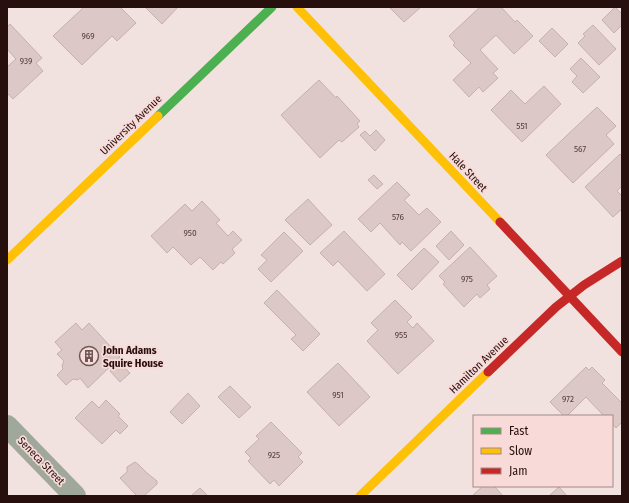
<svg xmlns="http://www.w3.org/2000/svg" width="629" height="503" viewBox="0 0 629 503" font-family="'Fira Sans Condensed',sans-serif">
<rect width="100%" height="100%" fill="#f1e1df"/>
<g fill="#dcc8c6" stroke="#c4b1ae">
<path d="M84 7H120L136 23 117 41 112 36 82 65 53 36Z"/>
<path d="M145 7H178L162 24Z"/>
<path d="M389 7H421L404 22Z"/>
<path d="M480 7H501L515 22 517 20 533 36 514 54 496 35 480 50 498 69 493 73 498 78 483 92 479 87 469 97 453 80 471 63 453 45 455 43 449 36Z"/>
<path d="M615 7 622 14V25L614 33 602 20Z"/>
<path d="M10 24 42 58 36 63 43 71 13 99 7 93V67L16 59 7 49V27Z"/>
<path d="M593 25 616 49 599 65 578 43 585 36 583 34Z"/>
<path d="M552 28 568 44 555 57 539 41Z"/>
<path d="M581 58 600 77 583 93 572 82 577 76 570 69Z"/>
<path d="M319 80 336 98 337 96 360 121 357 124 359 127 342 142 339 140 320 158 281 115Z"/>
<path d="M544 86 561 104 522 142 491 110 511 90 525 104Z"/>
<path d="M597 107 616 126 606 135 614 144 573 183 546 155Z"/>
<path d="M376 130 385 140 375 151 360 135 365 131 370 136Z"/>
<path d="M620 154 622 157V186L617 191 622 196V209L613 217 585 187Z"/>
<path d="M374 175 383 184 377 189 368 180Z"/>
<path d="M397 182 410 195 404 200 419 215 427 208 441 222 411 251 402 242 400 245 380 223 371 232 358 219Z"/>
<path d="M308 199 332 225 310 245 285 220Z"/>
<path d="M202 201 220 220 216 223 228 236 233 231 242 240 232 249 235 253 223 264 221 262 213 270 200 257 191 265 173 247 167 253 151 236 185 204 192 211Z"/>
<path d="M344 231 385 274 367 291 338 261 333 266 320 253Z"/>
<path d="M451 231 464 245 449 260 436 246Z"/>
<path d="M284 232 303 251 271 282 258 269 267 260 261 255Z"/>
<path d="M470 247 497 276 487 285 490 289 480 298 477 294 464 307 443 284 445 282 439 276Z"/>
<path d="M424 248 439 262 412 290 397 275Z"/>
<path d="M277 290 320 334 303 351 291 339 296 335 264 303Z"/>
<path d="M395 300 412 317 407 322 413 328 417 323 434 341 398 374 367 341 378 330 371 323Z"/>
<path d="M76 323 82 330 89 323 120 357 88 388 80 378 78 380 73 379 66 385 57 375 63 369 62 366 64 361 57 354 62 350 55 342Z"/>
<path d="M119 362 130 373 120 382 110 371Z"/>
<path d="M338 363 370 397 339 426 307 392Z"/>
<path d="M586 367 589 370 592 367 605 380 602 383 622 403V422L616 428 612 424V416H604L586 397 567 416H564L550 402Z"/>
<path d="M230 386 251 407 239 418 218 397Z"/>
<path d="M188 393 200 406 182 424 170 412Z"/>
<path d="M106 400 120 414 118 416 128 426 120 434 116 430 102 444 75 418 92 401 99 408Z"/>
<path d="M271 422 302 453 298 457 303 462 279 486 274 480 270 484 248 461 251 458 245 452 259 439 256 436Z"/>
<path d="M135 462 139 465 147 473 157 481V484L144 496H137L120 478 127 472V467Z"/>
<path d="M483 486H494L503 496H472Z"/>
<path d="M559 487 567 496H549Z"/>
<path d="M200 488 208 496H191Z"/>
</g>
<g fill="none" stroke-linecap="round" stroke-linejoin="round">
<path stroke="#a0a89b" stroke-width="22" d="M7 426 75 496"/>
<path stroke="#4caf50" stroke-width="9" d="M158 116 272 7"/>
<g stroke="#ffc107" stroke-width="9">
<path d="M297 7 500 222"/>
<path d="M7 260 158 116"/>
<path d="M360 496 488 372"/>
</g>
<g stroke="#c62828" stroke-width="9">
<path d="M500 222 622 352"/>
<path d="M488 372 556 307 584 285 622 261"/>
</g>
</g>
<defs>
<symbol id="building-ring" viewBox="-11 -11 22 22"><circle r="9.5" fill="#f8dbd8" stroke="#6e5856" stroke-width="1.5"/><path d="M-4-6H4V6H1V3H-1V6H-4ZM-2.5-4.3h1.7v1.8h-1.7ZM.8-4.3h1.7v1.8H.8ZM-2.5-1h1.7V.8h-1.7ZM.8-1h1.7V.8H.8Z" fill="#6e5856"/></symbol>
</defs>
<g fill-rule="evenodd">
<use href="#building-ring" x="78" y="345" width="22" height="22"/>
</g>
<g text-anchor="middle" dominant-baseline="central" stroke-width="3.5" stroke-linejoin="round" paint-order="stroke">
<g font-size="9" fill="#57403e">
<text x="88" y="36">969</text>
<text x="26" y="61">939</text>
<text x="522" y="126">551</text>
<text x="580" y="149">567</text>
<text x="398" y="217">576</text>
<text x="190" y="233">950</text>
<text x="467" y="279">975</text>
<text x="401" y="335">955</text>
<text x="338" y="395">951</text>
<text x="568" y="399">972</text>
<text x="274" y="455">925</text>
</g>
<g font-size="11" fill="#270f0d" stroke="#f8dbd8">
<text transform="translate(131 125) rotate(-44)">University Avenue</text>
<text transform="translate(468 172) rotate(47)">Hale Street</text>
<text transform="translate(479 365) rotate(-44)">Hamilton Avenue</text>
<text transform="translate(41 461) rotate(46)">Seneca Street</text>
</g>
<g font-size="11" font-weight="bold" fill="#270f0d" stroke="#f8dbd8" text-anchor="start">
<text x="103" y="350">John Adams<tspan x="103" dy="13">Squire House</tspan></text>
</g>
</g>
<rect width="629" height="503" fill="none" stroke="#270f0d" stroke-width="16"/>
<rect x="473" y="415" width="140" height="72" fill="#f8dbd8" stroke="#a48987"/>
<rect x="481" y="428" width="20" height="6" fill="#4caf50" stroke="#a48987"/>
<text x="509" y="435" font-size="12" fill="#270f0d">Fast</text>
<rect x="481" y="448" width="20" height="6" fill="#ffc107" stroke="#a48987"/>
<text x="509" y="455" font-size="12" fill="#270f0d">Slow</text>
<rect x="481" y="468" width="20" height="6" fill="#c62828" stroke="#a48987"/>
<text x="509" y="475" font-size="12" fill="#270f0d">Jam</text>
</svg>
